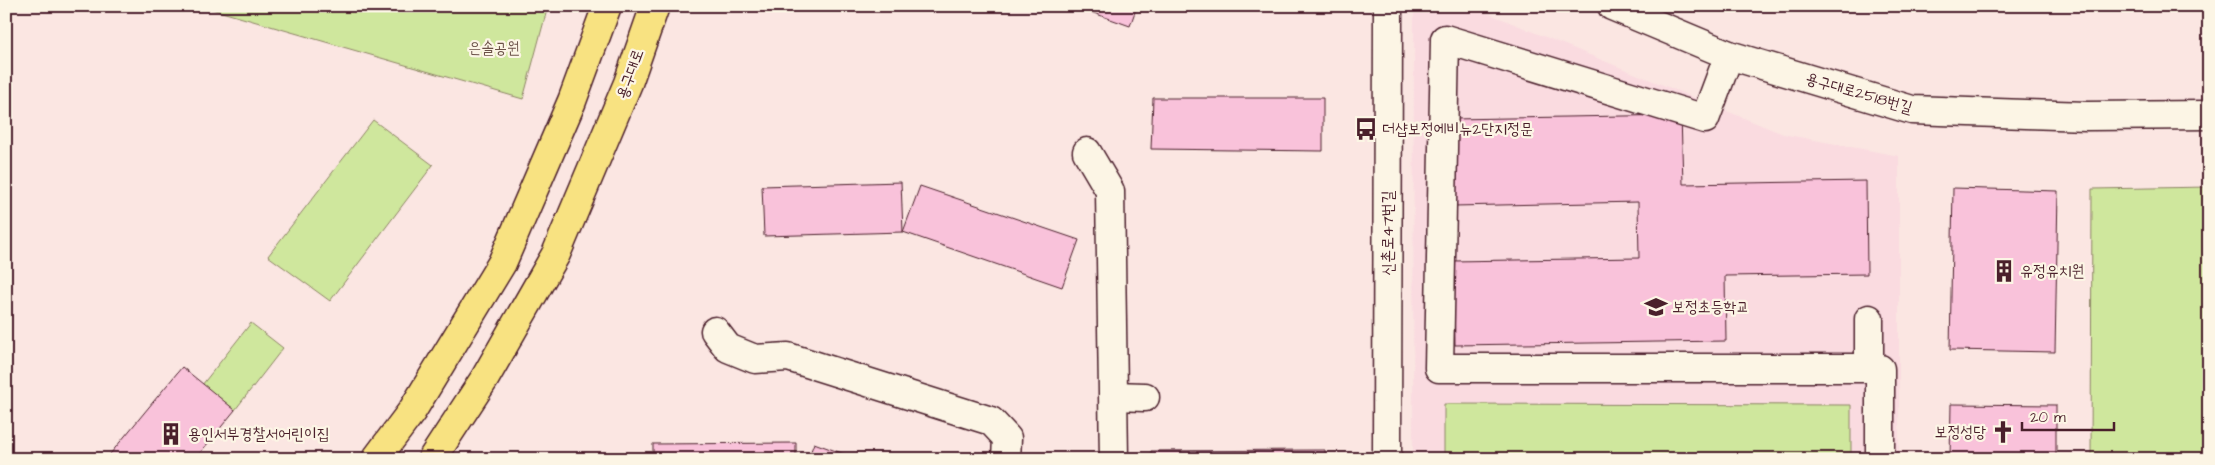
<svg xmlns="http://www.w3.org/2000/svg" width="2215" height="465" viewBox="0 0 2215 465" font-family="'Architects Daughter','Poor Story',sans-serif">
<rect width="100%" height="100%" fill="#fbe6e2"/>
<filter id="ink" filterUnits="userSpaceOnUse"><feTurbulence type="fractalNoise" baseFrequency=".02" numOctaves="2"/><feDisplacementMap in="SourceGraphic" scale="10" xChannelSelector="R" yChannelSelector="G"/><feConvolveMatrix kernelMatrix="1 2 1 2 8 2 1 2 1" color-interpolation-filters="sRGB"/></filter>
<g filter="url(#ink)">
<path fill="#fadbe0" d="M1414 6H1470L1783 134 1899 156V459H1413Z"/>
<g fill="#cfe79d" stroke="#8c8364">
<path d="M201 6H548L523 99Z"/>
<path d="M373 120 433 165 330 301 268 256Z"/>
<path d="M2209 187V459H2091L2092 189Z"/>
<path d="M251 323 283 348 235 410 202 385Z"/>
<path d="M1444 404 1851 405V459H1444Z"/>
</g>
<g fill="#f9c2da" stroke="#4a1f2b">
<path d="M1074 6H1137L1130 26Z"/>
<path d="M1153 98H1323V151L1151 149Z"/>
<path d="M1681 115 1683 184 1866 181 1867 274 1725 276 1726 341 1455 345 1453 261 1639 258 1638 202 1454 206 1453 119Z"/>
<path d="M901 182 903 232 764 236 762 186Z"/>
<path d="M920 186 1079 240 1062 287 903 232Z"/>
<path d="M1953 188 2058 191 2055 352 1950 350Z"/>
<path d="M182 367 235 410 195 459H106Z"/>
<path d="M1951 404 2056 405V459H1950Z"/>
<path d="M796 443V459H653V444Z"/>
<path d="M814 443 858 459H808Z"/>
<path d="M1325 450V459H1151V451Z"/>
</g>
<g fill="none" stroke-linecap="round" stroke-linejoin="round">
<defs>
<g id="minor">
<path d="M1612 6 1729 55 1912 110 2087 116 2209 115"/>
<path d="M1729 55 1705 119 1445 39 1439 368H1869"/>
<path d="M1087 152 1110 191 1114 459"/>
<path d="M1869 319V368L1880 369V459"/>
<path d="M715 331 728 348 755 359 788 357 991 421 1007 438 1006 459"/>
<path d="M1114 396 1145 397"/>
<path d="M1387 459 1388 6"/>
</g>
<g id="major">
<path d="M376 459 412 411 502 263 572 101 607 6"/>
<path d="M432 459 485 378 556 254 628 83 655 6"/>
</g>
</defs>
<use href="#minor" stroke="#4a1f2b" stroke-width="31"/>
<use href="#major" stroke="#4a1f2b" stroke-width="31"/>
<use href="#minor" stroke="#fcf5e5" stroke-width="28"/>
<use href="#major" stroke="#f8e281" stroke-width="28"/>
</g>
</g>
<defs>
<symbol id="bus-bare" viewBox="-9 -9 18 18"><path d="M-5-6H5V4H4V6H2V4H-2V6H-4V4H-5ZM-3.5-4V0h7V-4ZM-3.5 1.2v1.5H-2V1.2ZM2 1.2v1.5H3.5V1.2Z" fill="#4a1f2b" stroke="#fcf5e5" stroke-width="2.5" paint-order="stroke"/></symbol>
<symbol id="building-bare" viewBox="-9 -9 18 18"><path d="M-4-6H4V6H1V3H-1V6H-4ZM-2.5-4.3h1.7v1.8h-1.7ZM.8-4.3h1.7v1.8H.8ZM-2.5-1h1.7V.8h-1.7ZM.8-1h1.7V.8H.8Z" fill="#4a1f2b" stroke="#fcf5e5" stroke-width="2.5" paint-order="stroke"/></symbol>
<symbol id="school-bare" viewBox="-9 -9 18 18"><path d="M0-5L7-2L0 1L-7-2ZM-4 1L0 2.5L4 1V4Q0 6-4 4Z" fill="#4a1f2b" stroke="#fcf5e5" stroke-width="2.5" paint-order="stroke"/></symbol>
<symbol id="church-bare" viewBox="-9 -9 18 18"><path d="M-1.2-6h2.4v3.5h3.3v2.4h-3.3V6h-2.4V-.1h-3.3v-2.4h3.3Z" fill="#4a1f2b" stroke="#fcf5e5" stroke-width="2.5" paint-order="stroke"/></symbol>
</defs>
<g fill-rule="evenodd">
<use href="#bus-bare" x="1350" y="113" width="32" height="32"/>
<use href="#building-bare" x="1988" y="255" width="32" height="32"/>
<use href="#school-bare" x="1640" y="291" width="32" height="32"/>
<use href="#church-bare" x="1987" y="416" width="32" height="32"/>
<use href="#building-bare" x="155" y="418" width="32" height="32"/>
</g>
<g text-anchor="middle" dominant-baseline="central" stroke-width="4.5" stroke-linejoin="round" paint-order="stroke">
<g font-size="16" fill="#6b5148" stroke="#fcf5e5">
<text x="494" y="48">은솔공원</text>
</g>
<g font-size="16" fill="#4a1f2b" stroke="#fcf5e5">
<text transform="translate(630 74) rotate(-70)">용구대로</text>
<text transform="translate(1859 93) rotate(16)">용구대로2518번길</text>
<text transform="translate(1388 233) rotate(-90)">신촌로47번길</text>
</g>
<g font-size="16" fill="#4a1f2b" stroke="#fcf5e5" text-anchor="start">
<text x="1382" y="129">더샵보정에비뉴2단지정문</text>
<text x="2020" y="271">유정유치원</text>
<text x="1672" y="307">보정초등학교</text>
<text x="1986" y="432" text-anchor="end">보정성당</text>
<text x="188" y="434">용인서부경찰서어린이집</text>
</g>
</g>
<rect width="2215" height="465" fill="none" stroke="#fcf5e5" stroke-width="25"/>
<rect x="12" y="12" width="2190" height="440" fill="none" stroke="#4a1f2b" stroke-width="2" filter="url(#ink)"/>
<path d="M2022 422v8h92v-8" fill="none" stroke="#4a1f2b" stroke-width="2.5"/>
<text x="2030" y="422" font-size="15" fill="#4a1f2b" stroke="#fcf5e5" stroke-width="4" paint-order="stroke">20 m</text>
</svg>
